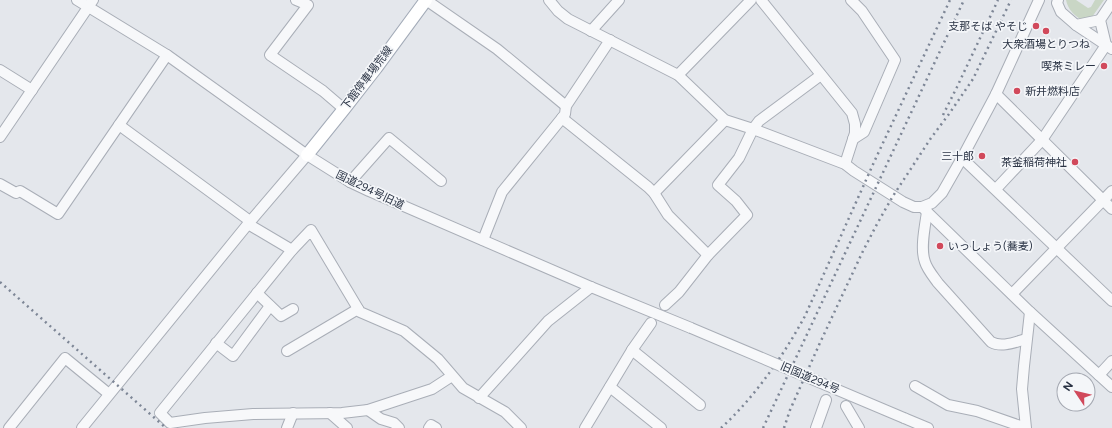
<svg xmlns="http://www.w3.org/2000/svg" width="1112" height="428" viewBox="0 0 1112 428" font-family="Figtree,'Noto Sans JP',sans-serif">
<rect width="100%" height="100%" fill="#e4e7ec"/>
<path fill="#c9d6c5" d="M1066 0H1076L1088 8 1091 7 1095 0H1104L1092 17 1080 19C1073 14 1068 9 1066 0Z"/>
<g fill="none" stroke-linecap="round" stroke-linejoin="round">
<defs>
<g id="minor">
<path d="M77 0 167 55 307 155 350 182 369 191 591 287 691 328"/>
<path d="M296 0 308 5 270 55 323 91 344 109"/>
<path d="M426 0 497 49 566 106"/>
<path d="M549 0 558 11 568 19 678 75 725 120 753 129 845 164 854 171 903 202 914 207H922L1030 312 1112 387"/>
<path d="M761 0 852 113 855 124V133L845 164"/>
<path d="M851 0 862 11 895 60 864 132 853 139"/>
<path d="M1058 0 1057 3 1061 12 1076 25 1112 49"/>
<path d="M1076 25 1100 20"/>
<path d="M591 31 619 0"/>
<path d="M0 70 32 90"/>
<path d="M678 75 751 0"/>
<path d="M996 94 1112 209"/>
<path d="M562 118 648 187 654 193 668 215 708 255"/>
<path d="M119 125 250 221"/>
<path d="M0 137 93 0"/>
<path d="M962 158 1112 301"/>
<path d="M350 182 389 138 441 181"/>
<path d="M0 184 16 193 20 191 58 214 167 55"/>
<path d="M996 189 1042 140 1106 45 1100 20 1112 2"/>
<path d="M654 193 725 120"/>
<path d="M922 207 932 203 942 193 962 158 996 94 1039 0"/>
<path d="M927 212C925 226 920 249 925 262 927 269 933 276 938 283L991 342C1002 348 1015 342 1026 339"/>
<path d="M248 224 292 250"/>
<path d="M483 240 502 192 562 118 565 114 566 106 610 40"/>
<path d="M257 293 281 316 293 309"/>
<path d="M1012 294 1112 191"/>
<path d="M665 305 679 292 708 255 747 215 736 201 718 185 739 158 753 129 759 121 821 75"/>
<path d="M216 343 233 356 270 306"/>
<path d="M632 350 700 405"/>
<path d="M287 351 358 309"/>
<path d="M1099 375 1112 361"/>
<path d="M452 376 432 389 368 410 342 413 253 414 205 418 170 423 160 413 292 250 311 230 360 312 404 331 438 359 463 388 505 412 521 428"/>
<path d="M915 386 948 405 977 411 1026 428 1022 389 1024 366 1030 312"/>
<path d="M610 387 661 428"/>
<path d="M479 398 548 321 591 287"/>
<path d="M846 406 859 428"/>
<path d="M368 410 381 419 394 423 399 428"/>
<path d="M330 413 347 428"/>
<path d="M904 418 928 428"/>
<path d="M9 428 65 358 109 394"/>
<path d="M82 428 248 224 307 155"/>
<path d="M287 428 293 413"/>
<path d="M429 428 431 425 436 428"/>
<path d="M585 428 632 350 651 323"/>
<path d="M816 428 826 400"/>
</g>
<path id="major" d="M307 155 344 109 376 68 426 0"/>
</defs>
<use href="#minor" stroke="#a9aeb7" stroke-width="12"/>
<use href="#major" stroke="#a3abb8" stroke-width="14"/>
<use href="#minor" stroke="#f7f8fa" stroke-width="10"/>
<use href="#major" stroke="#fff" stroke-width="12"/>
<g stroke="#7d8696" stroke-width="2.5" stroke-dasharray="2 4" stroke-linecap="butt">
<path d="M943 115 957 87 998 0"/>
<path d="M0 282 166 428"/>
<path d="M721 428C754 398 784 355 805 316L875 160 950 0"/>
<path d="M763 428 964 0"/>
<path d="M784 428 790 410 819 345 862 253 877 224 893 196 931 138 949 114 973 79 1011 0"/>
</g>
<defs>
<path id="minor-bridge" d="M691 328 904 418"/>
</defs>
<use href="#minor-bridge" stroke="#a9aeb7" stroke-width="12" stroke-linecap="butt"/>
<use href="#minor-bridge" stroke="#f7f8fa" stroke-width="10"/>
</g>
<g fill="#d1495b" stroke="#f4f6f9" stroke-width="1.5">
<circle cx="1036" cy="26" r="4"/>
<circle cx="1046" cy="31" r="4"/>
<circle cx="1104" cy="66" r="4"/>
<circle cx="1017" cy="91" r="4"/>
<circle cx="982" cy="156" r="4"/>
<circle cx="1075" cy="162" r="4"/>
<circle cx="940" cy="246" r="4"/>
</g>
<g text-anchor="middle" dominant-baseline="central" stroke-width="3.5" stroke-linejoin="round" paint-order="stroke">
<g font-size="11" fill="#2b3445" stroke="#f4f6f9" text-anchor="end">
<text x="1028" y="26">支那そば やそじ</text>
<text x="1046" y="44" text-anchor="middle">大衆酒場とりつね</text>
<text x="1096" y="66">喫茶ミレー</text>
<text x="1025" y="91" text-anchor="start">新井燃料店</text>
<text x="974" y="156">三十郎</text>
<text x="1067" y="162">茶釜稲荷神社</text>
<text x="948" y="246" text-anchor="start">いっしょう(蕎麦)</text>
</g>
<g font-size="11" fill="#2b3445" stroke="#f4f6f9">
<text transform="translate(367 78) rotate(-53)">下館停車場荒線</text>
<text transform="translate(370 190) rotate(26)">国道294号旧道</text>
<text transform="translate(810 378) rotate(23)">旧国道294号</text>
</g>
</g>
<g transform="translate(1076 392) rotate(305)"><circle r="19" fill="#f4f6f9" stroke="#a4a8b1"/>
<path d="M0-3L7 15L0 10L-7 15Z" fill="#d1495b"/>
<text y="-6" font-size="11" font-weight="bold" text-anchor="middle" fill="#2b3445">N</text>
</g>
</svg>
